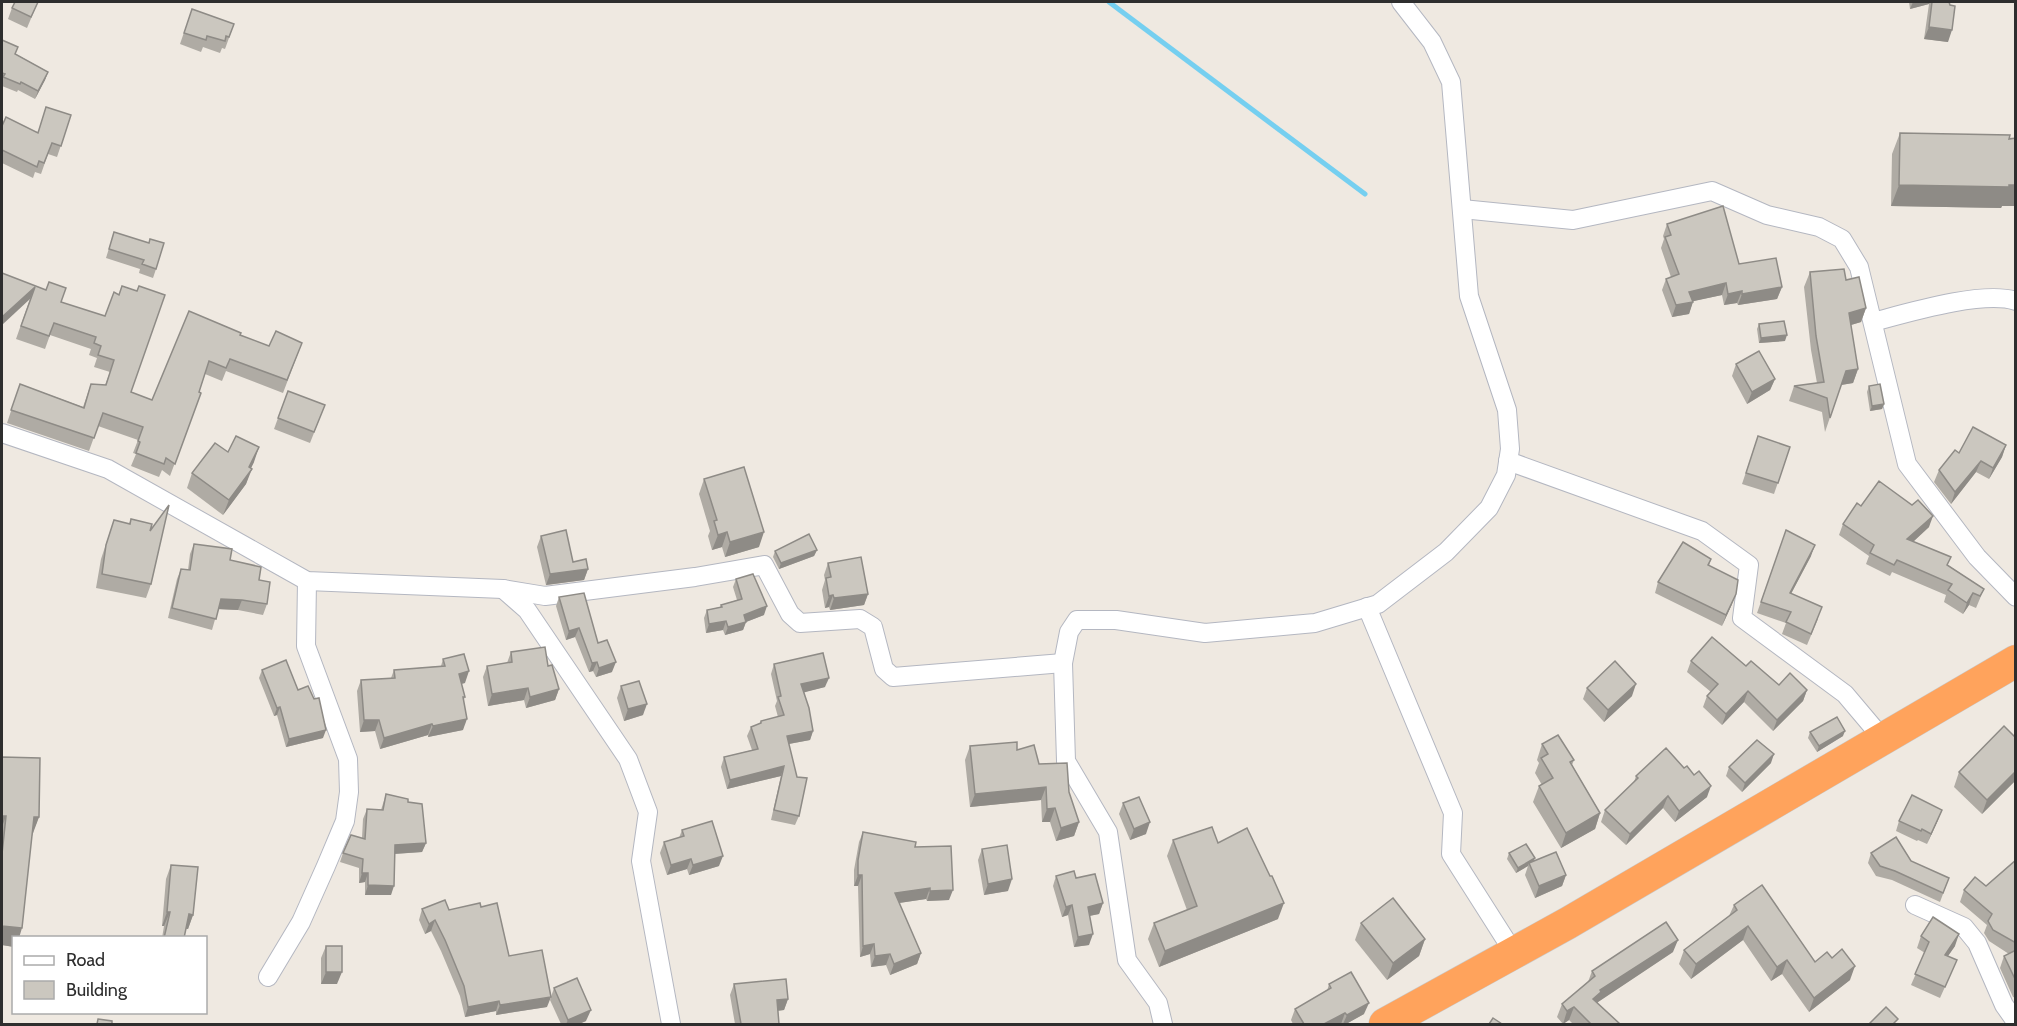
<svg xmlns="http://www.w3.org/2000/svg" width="2017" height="1026" viewBox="0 0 2017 1026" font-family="Cabin,sans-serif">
<rect width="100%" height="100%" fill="#efe9e1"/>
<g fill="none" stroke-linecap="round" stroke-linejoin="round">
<path stroke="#75cff0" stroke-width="5" d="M1109 2 1365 194"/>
<defs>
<g id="street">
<path d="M1462 209 1573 220 1712 191 1767 215 1819 227 1842 239 1859 267 1907 464 1977 557 2016 597"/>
<path d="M1873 322C1907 313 1983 290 2016 301"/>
<path d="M2 433 108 469 307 581 503 589 545 596 695 577 764 565 790 614 800 623 860 619 873 627 884 669 893 677 1063 663"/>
<path d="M1508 461 1702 531 1749 565 1742 618 1845 694 1883 739"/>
<path d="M503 589 527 610 628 759 648 812 641 861 671 1024"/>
<path d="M1367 607 1453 813 1451 854 1514 953"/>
<path d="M1915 905 1964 927 1977 943 2004 1005 2016 1022"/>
<path d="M268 977 301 922 326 866 345 821 349 792 348 759 306 646 307 581"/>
<path d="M1163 1024 1158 1003 1127 960 1108 832 1066 761 1063 663 1069 632 1077 620H1116L1205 633 1315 623 1378 604 1446 552 1489 508 1506 475 1510 449 1507 410 1469 296 1451 82 1432 42 1401 2"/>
</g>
<path id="highway" d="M1385 1024 1568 923 2016 661"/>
</defs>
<use href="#street" stroke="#b4b7c1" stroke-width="20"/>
<use href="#highway" stroke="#c9c9c9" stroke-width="33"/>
<use href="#street" stroke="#fff" stroke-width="18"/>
<use href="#highway" stroke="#ffa35c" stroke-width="32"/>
</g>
<g fill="#afaba4">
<path d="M38 2 27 28 8 19 12 8Z"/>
<path d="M1909 2H1949L1948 42 1924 39 1929 4 1910 9Z"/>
<path d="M192 9 234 24 225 49 222 48 220 53 203 47 201 52 180 44Z"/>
<path d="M2 42 16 54 48 72 45 80 35 99 18 90 17 92 2 86Z"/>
<path d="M71 115 57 157 48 154 41 174 35 172 33 178 2 163V126L38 132Z"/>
<path d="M1900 133 2016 138V206H2002L2001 208 1891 206 1892 154Z"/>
<path d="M1667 224 1782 287 1777 299 1738 305 1737 303 1724 305 1722 295 1693 301 1689 314 1672 317 1662 290 1666 279 1671 277 1661 248 1664 239 1663 236Z"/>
<path d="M114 232 156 269 153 278 139 273 140 269 106 258Z"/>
<path d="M1810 272 1846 280 1866 308 1861 322 1851 325 1858 369 1853 383 1841 385 1825 432 1822 412 1789 401 1794 386 1817 383 1811 350 1804 287Z"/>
<path d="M2 273 61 302 105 316 131 392 152 400 240 335 269 346 302 343 283 393 226 371 222 381 205 374 199 392 201 393 170 476 162 470 159 477 131 466 136 454 133 453 138 440 98 426 89 451 7 423 20 384 83 407 91 384 105 385 110 372 94 367 97 358 89 355 91 349 50 335 45 349 16 339 30 299Z"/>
<path d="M1759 324 1785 341 1759 343 1757 329Z"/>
<path d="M1736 364 1775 379 1770 390 1747 404 1732 376Z"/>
<path d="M1869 386 1884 404 1882 409 1870 411 1867 392Z"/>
<path d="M288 391 325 405 310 443 274 429Z"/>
<path d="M1758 436 1790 447 1774 494 1742 484Z"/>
<path d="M2006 445 2002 457 1989 479 1976 472 1951 504 1934 482 1939 470 1959 453Z"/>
<path d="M228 452 254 462 251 468 246 484 223 515 187 488 192 473Z"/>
<path d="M704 479 759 547 725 557 722 547 712 550 708 536 710 531 699 494Z"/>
<path d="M1861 506 1929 527 1913 542 1984 589 1976 608 1969 605 1963 614 1944 602 1946 595 1892 572 1890 576 1866 564 1869 556 1839 535 1843 524Z"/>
<path d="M131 519 150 531 151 584 146 598 96 588 101 559 114 520 129 524Z"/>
<path d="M1786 530 1811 556 1791 594 1818 619 1807 645 1782 634 1786 623 1757 613Z"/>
<path d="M541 536 573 562 588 569 584 580 546 585 537 547Z"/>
<path d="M194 544 230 560 259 580 267 604 263 615 238 610 218 609 212 630 168 618 177 579 181 569 188 570 190 554Z"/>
<path d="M817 550 814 556 779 569 773 557 775 551Z"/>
<path d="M1711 559 1709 566 1732 604 1722 626 1655 593 1658 582Z"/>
<path d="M828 563 868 594 864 605 830 610 829 607 825 608 822 590 825 580 824 575Z"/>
<path d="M736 579 764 615 746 622 743 630 725 635 723 630 706 633 704 618 707 610 720 607 721 605 737 600 733 587Z"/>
<path d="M559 597 598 643 612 672 596 677 593 671 589 672 575 637 566 640 556 606Z"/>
<path d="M511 652 548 666 559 689 555 700 526 708 524 700 488 706 483 677 487 666 507 663Z"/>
<path d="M443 659 465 683 461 684 465 697 463 701V730L428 737V735L380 749 375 731 360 732 357 691 361 680 391 678 394 670 441 666Z"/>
<path d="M1691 661 1746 666 1779 685 1807 690 1803 701 1773 731 1744 702 1722 725 1703 707 1707 696 1711 692 1687 672Z"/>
<path d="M774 664 825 687 804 692 813 731 810 740 789 744 799 816 795 825 771 820 781 776 727 789 721 767 724 757 752 750 747 736 751 727 759 724 761 721 778 717 775 706 777 701 771 674Z"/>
<path d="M262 670 298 690 323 738 286 747 277 715 274 716 259 678Z"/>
<path d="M621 686 643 715 624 721 617 698Z"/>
<path d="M1587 688 1632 696 1604 722 1583 699Z"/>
<path d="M1810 732 1843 736 1817 752 1808 738Z"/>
<path d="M2016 738V780L1982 814 1954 787 1959 772Z"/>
<path d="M1542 744 1574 760 1572 765 1600 813 1595 829 1561 848 1533 802 1539 786 1542 785 1535 773 1539 763 1537 760Z"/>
<path d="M970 746 1017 750 1039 764 1069 792 1079 822 1074 836 1056 841 1050 822H1042L1041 800 970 807 965 760Z"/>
<path d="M2 757 39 817 32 834 14 947 2 945Z"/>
<path d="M1771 763 1742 792 1726 776 1729 767Z"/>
<path d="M1684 768 1694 775 1707 797 1675 822 1663 808 1626 845 1601 822 1605 810 1634 782 1636 776Z"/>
<path d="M386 794 408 802 426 843 422 852 395 854 391 895H365V882L359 883V868L340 862 343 853 362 838 363 819 367 809 381 810Z"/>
<path d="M1123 803 1146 834 1130 840 1119 814Z"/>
<path d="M1938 820 1927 844 1918 840 1917 841 1896 831 1899 821Z"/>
<path d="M682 830 719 866 689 875 687 869 667 875 660 853 664 842 679 838Z"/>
<path d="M863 832 915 847 949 900 927 901 926 899 899 903 921 953 917 964 890 975 886 965 871 967 870 954 860 957 858 886H854V870L859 842Z"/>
<path d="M1173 840 1278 919 1159 967 1148 939 1154 923 1187 910 1167 856Z"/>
<path d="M982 849 1008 891 984 895 978 860Z"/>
<path d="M1509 853 1535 858 1533 862 1566 875 1562 886 1535 898 1525 875 1528 866 1516 873 1507 859Z"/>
<path d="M1871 853 1911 861 1949 878 1940 902 1892 880 1876 876 1868 863Z"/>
<path d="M2016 860V998L2013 997 2000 968 2004 956 2009 954 1989 941 1984 933 1987 925 1960 902 1964 890 1986 886Z"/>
<path d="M171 865 193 915 188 929H186L184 938H162L164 926H162L166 879Z"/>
<path d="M1056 876 1076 878 1103 903 1099 914 1089 916V945L1074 947 1068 915 1062 917 1053 886Z"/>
<path d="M1734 905 1815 962 1832 958 1850 980 1809 1012 1782 974 1771 981 1743 940 1691 979 1679 964 1684 950 1729 916Z"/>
<path d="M481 907 509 956 547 1007 496 1015V1011L465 1017 460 996 441 951 431 931 425 934 419 920 422 909 449 910Z"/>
<path d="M1361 923 1425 939 1419 956 1387 980 1355 940Z"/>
<path d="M1921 936 1955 946 1948 956 1952 971 1940 998 1911 985 1925 953 1917 948Z"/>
<path d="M326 946 337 984H321V958Z"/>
<path d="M1673 952 1598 1002 1597 1003 1620 1024H1573L1569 1020 1563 1024 1557 1017 1562 1004 1588 982 1592 971Z"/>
<path d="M734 984 788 999 784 1010 778 1011 779 1024H735L730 995Z"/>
<path d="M1329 984 1364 1014 1346 1024H1293L1291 1020 1295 1009 1327 991Z"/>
<path d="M554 988 586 1021 579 1024H561L550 1000Z"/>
</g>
<g fill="#8e8b86">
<path d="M1913 2H1930L1929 4 1910 9Z"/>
<path d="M1929 27 1952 30 1948 42 1924 39Z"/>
<path d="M48 72 45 80 35 99 38 91Z"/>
<path d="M1899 185H2016V206H2002L2001 208 1891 206Z"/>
<path d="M1726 283 1722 295 1685 303 1689 292Z"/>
<path d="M35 287 30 299 2 325V317Z"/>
<path d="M1782 287 1777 299 1738 305 1742 294Z"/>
<path d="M1742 291 1737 303 1724 305 1728 294Z"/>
<path d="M1693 302 1689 314 1672 317 1676 305Z"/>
<path d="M1866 308 1861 322 1844 327 1849 313Z"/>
<path d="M1787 335 1785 341 1759 343 1761 338Z"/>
<path d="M1858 369 1853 383 1841 385 1846 371Z"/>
<path d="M1775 379 1770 390 1747 404 1752 392Z"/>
<path d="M1884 404 1882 409 1870 411 1872 406Z"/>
<path d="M2006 445 2002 457 1989 479 1993 468Z"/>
<path d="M259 447 254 462 248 474 252 469 246 484 223 515 229 500 249 467Z"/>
<path d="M1981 461 1976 472 1951 504 1955 492Z"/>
<path d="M1933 516 1929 527 1903 551 1907 539Z"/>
<path d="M727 532 722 547 712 550 718 535Z"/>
<path d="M764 532 759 547 725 557 730 542Z"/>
<path d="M1815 545 1811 556 1785 605 1790 593Z"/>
<path d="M817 550 814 556 779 569 781 563Z"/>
<path d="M588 569 584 580 546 585 550 574Z"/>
<path d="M1973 593 1969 605 1963 614 1967 603Z"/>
<path d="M868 594 864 605 830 610 834 598Z"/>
<path d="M1736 594 1732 604 1722 626 1726 615Z"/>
<path d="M833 595 829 607 825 608 829 596Z"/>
<path d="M221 599 242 600 238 610 217 609Z"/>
<path d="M767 606 764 615 746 622 743 630 725 635 728 627 744 615Z"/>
<path d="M726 621 723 630 706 633 709 624Z"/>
<path d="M579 628 575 637 566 640 569 631Z"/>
<path d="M597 662 593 671 589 672 592 663Z"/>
<path d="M616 662 612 672 596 677 599 668Z"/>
<path d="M469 671 465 683 455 685 459 674Z"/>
<path d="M829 678 825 687 798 694 801 684Z"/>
<path d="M1636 684 1632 696 1604 722 1608 710Z"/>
<path d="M528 688 524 700 488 706 492 694Z"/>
<path d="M559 689 555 700 526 708 530 697Z"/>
<path d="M1807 690 1803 701 1773 731 1777 720Z"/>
<path d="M1748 691 1744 702 1722 725 1726 714Z"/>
<path d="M647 704 643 715 624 721 628 709Z"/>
<path d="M280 707 277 715 274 716 277 708Z"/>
<path d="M467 719 463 730 428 737 433 726Z"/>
<path d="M364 720H379L375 731 360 732Z"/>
<path d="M432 724 428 735 380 749 384 738Z"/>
<path d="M326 730 323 738 286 747 289 739Z"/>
<path d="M813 731 810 740 783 745 787 736Z"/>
<path d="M1845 731 1843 736 1817 752 1819 746Z"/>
<path d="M1774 754 1771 763 1742 792 1745 783Z"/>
<path d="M784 766 781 776 727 789 730 780Z"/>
<path d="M2016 771V780L1982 814 1987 800Z"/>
<path d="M1711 786 1707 797 1675 822 1679 811Z"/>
<path d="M1046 787 1041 800 970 807 975 794Z"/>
<path d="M1668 796 1663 808 1626 845 1630 834Z"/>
<path d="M1055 808 1050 822H1042L1047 809Z"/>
<path d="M1942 810 1938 820 1927 844 1931 834Z"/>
<path d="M1600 813 1595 829 1561 848 1566 833Z"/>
<path d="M2 816H6L2 827Z"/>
<path d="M34 817H39L32 836Z"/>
<path d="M1079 822 1074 836 1056 841 1061 828Z"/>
<path d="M1150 822 1146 834 1130 840 1134 829Z"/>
<path d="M426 843 422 852 392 854 395 845Z"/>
<path d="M723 856 719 866 689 875 693 865Z"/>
<path d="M1535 858 1532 864 1529 863 1528 866 1516 873 1518 868Z"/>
<path d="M691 859 687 869 667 875 671 865Z"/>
<path d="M362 873H368L365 882 359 883Z"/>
<path d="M858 875H862L858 886H854Z"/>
<path d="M1566 875 1562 886 1535 898 1539 886Z"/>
<path d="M1012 879 1008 891 984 895 988 884Z"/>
<path d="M368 885 394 886 391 895H365Z"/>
<path d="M930 888 926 899 892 904 895 893Z"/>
<path d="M953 890 949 900 927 901 930 891Z"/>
<path d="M1103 903 1099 914 1084 917 1088 907Z"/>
<path d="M1284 903 1278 919 1159 967 1165 951Z"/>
<path d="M1072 905 1068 915 1062 917 1066 907Z"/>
<path d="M167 912H170L164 926H162Z"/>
<path d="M189 914 193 915 188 929 184 928Z"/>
<path d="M435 920 431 931 425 934 429 924Z"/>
<path d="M2 926 22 928 19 938H14V947L2 945Z"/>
<path d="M1748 926 1743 940 1691 979 1696 964Z"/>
<path d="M1093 934 1089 945 1074 947 1078 937Z"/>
<path d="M1959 934 1955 946 1941 966 1945 955Z"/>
<path d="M1425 939 1419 956 1387 980 1393 963Z"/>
<path d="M1678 940 1673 952 1598 1002 1596 1005 1593 999 1600 990Z"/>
<path d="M874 944 870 954 860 957 863 946Z"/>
<path d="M921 953 917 964 890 975 894 964Z"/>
<path d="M890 954 886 965 871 967 875 956Z"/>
<path d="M1787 960 1782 974 1771 981 1777 967Z"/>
<path d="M1855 966 1850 980 1809 1012 1814 998Z"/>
<path d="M326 972H342L337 984H321Z"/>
<path d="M551 997 547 1007 496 1015 500 1005Z"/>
<path d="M788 999 784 1010 773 1011 777 1000Z"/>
<path d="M499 1001 496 1011 465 1017 468 1007Z"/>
<path d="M1369 1003 1364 1014 1346 1024H1343L1347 1015Z"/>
<path d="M1574 1007 1569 1020 1563 1024 1567 1011Z"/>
<path d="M591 1010 586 1021 579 1024H566L568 1020Z"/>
<path d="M1345 1013 1341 1024H1324Z"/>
</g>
<g fill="#cbc7bf" stroke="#8e8b86" stroke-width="1.5">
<path d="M15 2H38L31 17 12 8Z"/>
<path d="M1932 2H1949L1950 5 1955 6 1952 30 1929 27Z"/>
<path d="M192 9 234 24 229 37 226 36 225 41 207 36 206 40 184 33Z"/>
<path d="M2 40 18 47 15 54 48 72 38 91 21 82 20 84 3 77 5 74 2 73Z"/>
<path d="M46 107 71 115 61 146 52 143 44 163 39 161 37 167 2 150V126L6 117 38 133Z"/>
<path d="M1900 133 2010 135 2009 139 2016 138V185H2009V187L1899 185Z"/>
<path d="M1723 206 1739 264 1776 258 1782 287 1742 294V291L1728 294 1726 283 1689 292 1693 302 1676 305 1666 279 1679 274 1665 237 1671 235 1667 224Z"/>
<path d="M114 232 149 243 150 239 164 243 156 269 142 264 144 260 109 249Z"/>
<path d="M1844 269 1846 280 1859 277 1866 308 1849 313 1858 369 1846 371 1830 418 1827 398 1794 386 1824 382 1816 336 1810 272Z"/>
<path d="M2 273 46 290 49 282 66 288 61 302 105 316 114 292 119 295 122 286 137 291 139 286 165 295 131 392 152 400 189 311 241 333 240 335 269 346 276 331 302 343 287 380 230 359 226 368 209 361 199 392 201 393 175 464 166 458 164 464 136 453 140 442 138 441 143 427 103 413 94 438 11 410 20 384 84 408 91 384 106 385 114 360 98 355 101 346 94 343 96 337 54 323 49 336 21 326 35 287 2 317Z"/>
<path d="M1784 321 1787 335 1761 338 1759 324Z"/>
<path d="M1759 351 1775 379 1752 392 1736 364Z"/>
<path d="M1880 384 1884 404 1872 406 1869 386Z"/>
<path d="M288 391 325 405 314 432 278 418Z"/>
<path d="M1973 427 2006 445 1993 468 1981 461 1955 492 1939 470 1955 450 1959 453Z"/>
<path d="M236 436 259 447 249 467 252 469 229 500 192 473 215 443 228 452Z"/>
<path d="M1758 436 1790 447 1778 483 1746 473Z"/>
<path d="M744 467 764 532 730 542 727 532 718 535 714 521 717 520 704 479Z"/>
<path d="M1879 481 1912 505 1918 500 1933 516 1907 539 1951 557 1947 565 1984 589 1980 596 1973 593 1967 603 1948 590 1952 584 1897 560 1894 565 1870 553 1874 545 1843 524 1857 503 1861 506Z"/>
<path d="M169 505 151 584 102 574 106 545 114 520 130 524 131 519 152 524 150 531Z"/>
<path d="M566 530 573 562 586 559 588 569 550 574 541 536Z"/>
<path d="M1786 530 1815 545 1790 593 1822 607 1811 634 1786 622 1791 612 1761 602Z"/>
<path d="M809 534 817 550 781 563 775 551Z"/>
<path d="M1683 542 1711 559 1708 565 1738 580 1736 594 1726 615 1658 582Z"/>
<path d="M194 544 232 549 230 560 261 567 259 580 270 582 267 604 242 600 221 599 216 619 172 608 181 569 190 570Z"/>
<path d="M861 557 868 594 834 598 833 595 829 596 826 578 831 577 828 563Z"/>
<path d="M753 574 767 606 744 615 746 622 728 627 726 621 709 624 707 610 722 607 721 605 742 599 736 579Z"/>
<path d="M584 593 598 643 607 640 616 662 599 668 597 662 592 663 579 628 569 631 559 597Z"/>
<path d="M1712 637 1746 666 1751 661 1779 685 1790 673 1807 690 1777 720 1748 691 1726 714 1707 696 1718 684 1691 661Z"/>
<path d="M545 647 548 666 552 665 559 689 530 697 528 688 492 694 487 666 512 662 511 652Z"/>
<path d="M823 653 829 678 801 684 809 708 813 731 787 736 797 777 807 778 799 816 774 810 784 766 730 780 724 757 758 749 751 727 761 723V721L784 715 778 697 781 696 774 664Z"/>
<path d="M464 654 469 671 459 674 465 697H463L467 719 433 726 432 724 384 738 379 720H364L361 680 395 678 394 670 445 666 443 659Z"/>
<path d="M286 660 298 690 308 686 314 699 319 698 326 730 289 739 280 707 277 708 262 670Z"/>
<path d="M1615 661 1636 684 1608 710 1587 688Z"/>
<path d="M639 681 647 704 628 709 621 686Z"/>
<path d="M1837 717 1845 731 1819 746 1810 732Z"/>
<path d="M2004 726 2016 738V771L1987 800 1959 772Z"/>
<path d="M1558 735 1574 760 1570 762 1600 813 1566 833 1539 786 1553 778 1541 758 1548 754 1542 744Z"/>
<path d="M1757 740 1774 754 1745 783 1729 767Z"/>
<path d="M1017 742V750L1034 745 1039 764 1067 763 1069 792 1079 822 1061 828 1055 808 1047 809 1046 787 975 794 970 746Z"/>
<path d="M1666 748 1684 768 1687 766 1694 775 1699 771 1711 786 1679 811 1668 796 1630 834 1605 810 1638 778 1636 776Z"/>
<path d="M2 757 40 758 39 817H34L22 928 2 926V854L6 816H2Z"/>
<path d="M386 794 408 799V802L422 804 426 843 395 845 394 886 368 885V873H362L363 859 343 853 351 835 365 839 367 809 383 810Z"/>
<path d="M1912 795 1942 810 1931 834 1922 829 1921 831 1899 821Z"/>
<path d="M1139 797 1150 822 1134 829 1123 803Z"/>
<path d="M712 821 723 856 693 865 691 859 671 865 664 842 684 836 682 830Z"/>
<path d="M1212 827 1218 843 1247 828 1270 876H1272L1284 903 1165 951 1154 923 1197 906 1173 840Z"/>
<path d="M863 832 916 842 915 847 951 846 953 890 930 891V888L895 893 921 953 894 964 890 954 875 956 874 944 863 946 862 875H858V860Z"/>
<path d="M1896 837 1911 861 1949 878 1943 893 1895 871 1880 866 1871 853Z"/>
<path d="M1526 844 1535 858 1518 868 1509 853Z"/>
<path d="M1007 845 1012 879 988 884 982 849Z"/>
<path d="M1556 852 1566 875 1539 886 1529 863Z"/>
<path d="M2016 860V943L1993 930 1988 921 1992 914 1964 890 1975 877 1986 886Z"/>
<path d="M171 865 198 867 193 915 189 914 184 938H164L170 912H167Z"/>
<path d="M1074 871 1076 878 1095 874 1103 903 1088 907 1093 934 1078 937 1072 905 1066 907 1056 876Z"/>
<path d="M1762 885 1815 962 1827 952 1832 958 1842 949 1855 966 1814 998 1787 960 1777 967 1748 926 1696 964 1684 950 1737 910 1734 905Z"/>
<path d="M1393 898 1425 939 1393 963 1361 923Z"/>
<path d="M445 900 449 910 480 903 481 907 497 903 509 956 542 950 551 997 500 1005 499 1001 468 1007 464 986 445 940 435 920 429 924 422 909Z"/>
<path d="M1933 917 1959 934 1945 955 1957 960 1945 987 1915 974 1929 942 1921 936Z"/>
<path d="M1666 922 1678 940 1600 990 1601 992 1593 999 1620 1024H1591L1574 1007 1567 1011 1562 1004 1595 976 1592 971Z"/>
<rect x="326" y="946" width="16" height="26"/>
<path d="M2016 950V981L2004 956Z"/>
<path d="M1351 972 1369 1003 1347 1015 1345 1013 1324 1024H1304L1295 1009 1331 988 1329 984Z"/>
<path d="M577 978 591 1010 568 1020 554 988Z"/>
<path d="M786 979 788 999 777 1000 779 1024H741L734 984Z"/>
<path d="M1886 1007 1898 1019 1893 1024H1869Z"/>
<path d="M1493 1018 1502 1024H1489Z"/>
<path d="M98 1019 112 1021V1024H97Z"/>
</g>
<rect width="2017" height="1026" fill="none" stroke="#2e2e2e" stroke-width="6"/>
<rect x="12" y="936" width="195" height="78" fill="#ffffff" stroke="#ababab" stroke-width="1.5"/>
<rect x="24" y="956" width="30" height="9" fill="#ffffff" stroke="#ababab" stroke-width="1.5"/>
<text x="66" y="966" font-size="18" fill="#2e2e2e">Road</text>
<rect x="24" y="981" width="30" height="18" fill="#cbc7bf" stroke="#ababab" stroke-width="1.5"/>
<text x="66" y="996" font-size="18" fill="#2e2e2e">Building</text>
</svg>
